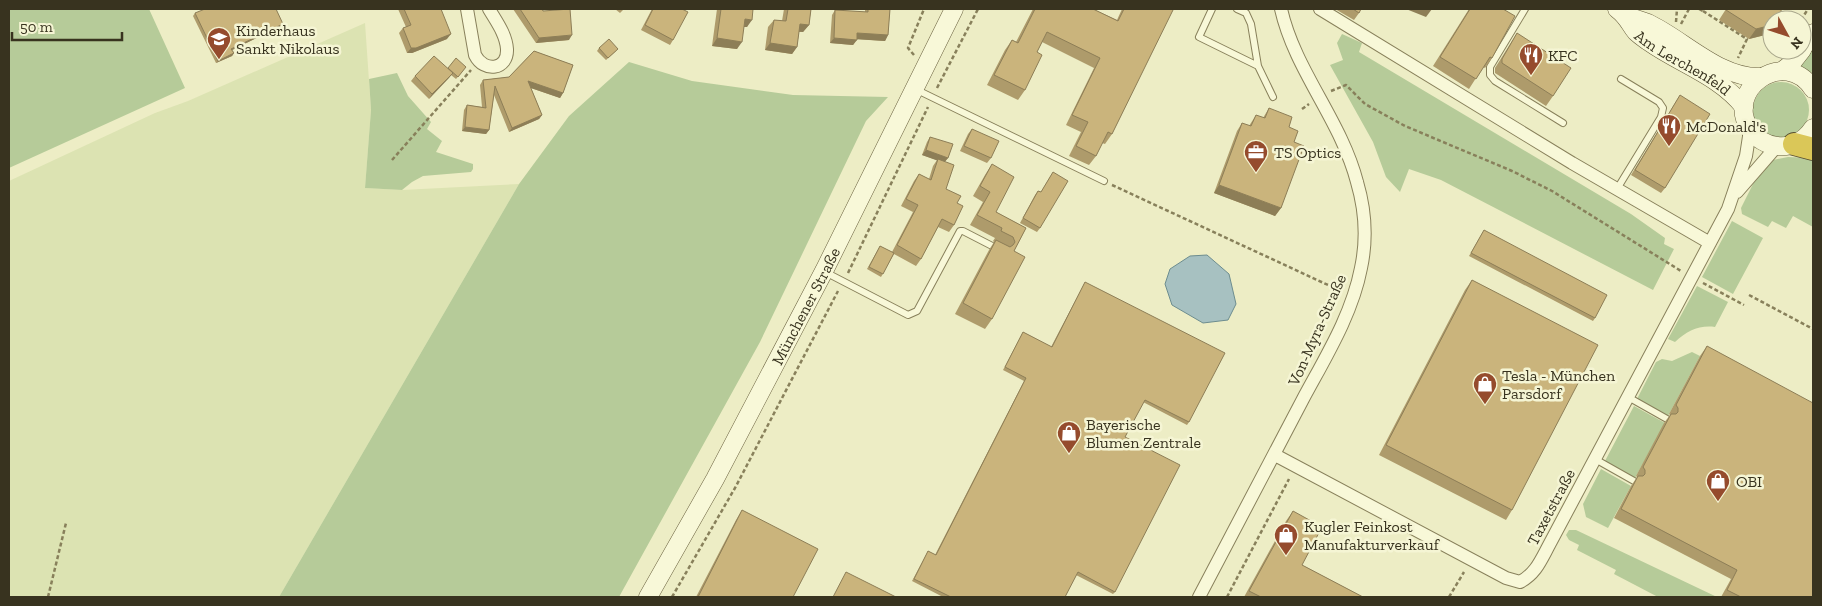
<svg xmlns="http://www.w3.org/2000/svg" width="1822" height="606" viewBox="0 0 1822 606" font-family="'Zilla Slab',serif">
	<rect width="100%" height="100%" fill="#ededc5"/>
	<path fill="#dce3b2" d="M365 23 371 110 365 188 402 190 519 184 279 597H9V181L155 113 188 101Z"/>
	<path fill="#b6cb99" d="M9 9H149L185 88 9 168Z
		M1342 34 1362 43 1359 52 1631 214 1665 238 1664 244 1674 249 1653 290 1441 180 1409 169 1400 192 1386 177 1373 142 1330 65 1343 60 1337 43Z
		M1813 41V64L1811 77 1795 68Z
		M629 62 692 81 793 95 888 97 866 121 760 342 619 597H279L519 184 569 116Z
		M397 73 408 96 431 122 427 129 442 141 436 152 473 164V169L471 172 423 176 412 182 402 190 365 188 371 110 369 79Z
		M1753 110a28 28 0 1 1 56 0a28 28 0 1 1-56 0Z
		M1788 157 1813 158V227L1793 216 1786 228 1772 221 1768 227 1742 214 1741 208 1754 182 1773 160Z
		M1732 221 1763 238 1733 294 1702 277Z
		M1697 286 1728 302 1715 327C1699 325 1687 331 1675 342L1668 339Z
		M1692 352 1700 356 1668 416 1637 399 1656 362 1662 359 1672 361Z
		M1634 406 1665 423 1635 478 1605 461Z
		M1601 469 1631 486 1608 528 1586 517 1583 504Z
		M1569 530H1576L1717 597H1658L1614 574 1616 570 1577 550 1579 545 1569 540 1566 535Z"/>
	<path fill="#a7c1c1" stroke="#6d8d8f" d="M1207 255 1229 274 1236 304 1228 320 1203 323 1172 305 1165 284 1170 269 1190 256Z"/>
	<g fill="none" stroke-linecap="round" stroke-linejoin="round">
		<g stroke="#88805b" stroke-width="8">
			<path id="lane" d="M1212 9 1199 37 1258 66
				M1237 9 1246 13 1251 24 1258 66 1273 97
				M1525 9 1490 67V75L1495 81 1563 123
				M915 89 1104 181
				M1617 189 1661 117 1663 108 1659 102 1621 79
				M825 272 908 315 917 311 960 231H963L998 249
				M1628 397 1667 419
				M1595 459 1634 481"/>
		</g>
		<g stroke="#88805b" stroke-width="14">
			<path id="street" d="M467 9 475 55C484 73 508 70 507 49 506 34 496 21 489 9
				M1320 9 1572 163 1710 243
				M1737 192 1777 146
				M1275 455 1506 578 1520 582C1535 574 1540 562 1548 547L1728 209 1746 156 1750 130
				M1199 597C1234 531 1269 465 1303 399 1325 358 1352 315 1361 268 1367 240 1365 209 1357 182 1341 120 1295 71 1281 9"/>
		</g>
		<g stroke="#6a613f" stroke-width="19">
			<g id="secondary">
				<path id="s1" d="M1617 9C1628 17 1629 24 1636 32 1640 36 1645 39 1649 42 1680 64 1720 76 1744 107"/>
				<path d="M1626 16C1633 18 1641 20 1648 23 1684 40 1720 79 1761 77"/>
				<path d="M1802 49 1813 33"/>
				<path d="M1782 71 1791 64 1802 50"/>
				<path d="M1813 89C1785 46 1722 90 1751 131 1757 139 1767 145 1777 146 1792 148 1805 140 1813 128"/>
				<path id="s2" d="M648 597 715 479 824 271 954 9"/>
			</g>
		</g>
		<g stroke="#564d2f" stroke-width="24">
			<path id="highway" d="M1794 144 1813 149"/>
		</g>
		<path stroke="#88805b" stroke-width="2.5" stroke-dasharray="4 2.5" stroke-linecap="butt" d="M1699 9 1703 11 1704 9
			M1703 11 1747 39 1738 58
			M1801 20 1808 9
			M1676 22 1677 9
			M1681 24 1689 9
			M914 55 908 48 924 9
			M937 88 978 9
			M1331 91 1346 85 1365 104 1405 126 1512 171 1552 191 1681 271
			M1302 109 1309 104
			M392 160 471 70
			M1112 185 1341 291
			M848 273 928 107
			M1703 283 1744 305
			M1749 295 1813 329
			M48 597 66 523
			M672 597 735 488 838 291
			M1227 597 1289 479
			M1449 597 1464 572"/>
		<use href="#lane" stroke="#f8f8d8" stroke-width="6"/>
		<use href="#street" stroke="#f8f8d8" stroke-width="12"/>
		<use href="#secondary" stroke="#f8f8d8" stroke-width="18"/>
		<use href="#highway" stroke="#dac758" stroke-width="22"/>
	</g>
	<path fill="#ae9b6b" d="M398 9H441L447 39 412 53H407L399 33 403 28 406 27Z
		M513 9H542L569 40 536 43Z
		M615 9H624L620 13Z
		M651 9H682L673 40 670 45 641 30 652 9Z
		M717 9H753L747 27H744L737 49 712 46Z
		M784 9H811L809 25 803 32H799L797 47 792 54 765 50 768 27 774 20 782 21Z
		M865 9H890L888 35 885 41 857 39 853 45 830 43 832 15 835 10 865 12Z
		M1033 9H1093L1117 20 1122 9H1172L1112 134 1105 144 1102 143 1096 156 1089 165 1069 156 1081 132 1066 125 1094 68 1042 42 1037 52 1025 90 1018 100 987 85 1005 50 1012 40 1016 42Z
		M1335 9H1361L1359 13 1354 20Z
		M1469 9H1503L1492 58 1485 68 1483 67 1469 89 1433 66Z
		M1726 9H1782L1765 35 1749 39 1719 20Z
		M195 13 283 24 281 26 232 50 234 53 232 56 216 63 193 16Z
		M1517 33 1553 96 1546 106 1495 73V68Z
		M599 48 616 51 606 60 597 51Z
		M534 51 573 65 563 93 560 98 531 88 542 115 539 119 509 132 494 95 489 130 486 134 462 131 464 110 467 105 482 107 480 85 483 80 509 77Z
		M466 67 456 79 451 75 429 99 411 81 415 76 448 68Z
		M1680 95 1665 188 1661 193 1631 175Z
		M1269 108 1289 127 1294 142 1281 208 1275 216 1214 193 1237 131 1242 123 1249 126 1256 115 1263 118Z
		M972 129 991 158 987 163 960 151 968 134Z
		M930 137 948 158 945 161 946 189 957 203 954 225 949 232 938 227 921 259 916 266 894 254 881 277 867 269 880 246 892 252 913 212 901 206 914 181 919 174 929 179 933 166 937 160 922 155 927 142Z
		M992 164 996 212 1026 228 1014 251 992 319 985 329 955 314 989 250 994 242 993 241 995 238 970 225 983 202 973 196 985 175Z
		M1053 172 1040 228 1037 232 1020 223 1035 195 1038 191 1041 192Z
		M1484 230 1595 318 1593 321 1469 256Z
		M1472 280 1512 510 1506 520 1379 455 1465 290Z
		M1085 282 1189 422 1187 425 1143 402 1125 437 1115 592 1113 594 1076 575 1065 597H943L912 581 928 551 935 555 1024 381 1003 370 1023 332 1051 347Z
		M1707 346 1813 597H1721L1731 579 1614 518 1631 486 1637 477 1636 476 1664 423 1670 415 1669 414 1700 356Z
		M742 510 793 597H696L736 520Z
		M1293 511 1302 565 1363 597H1244L1286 521Z"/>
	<path fill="#8d7e57" d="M1406 9H1432L1426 17Z
		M745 19 752 20 747 27H740Z
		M283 24 281 26 230 51 231 49Z
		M800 24 809 25 803 32 795 31Z
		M1772 25 1765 35 1749 39 1756 29Z
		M857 33 888 35 885 41 853 39Z
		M451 34 447 39 412 53H407L411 48Z
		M572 35 569 40 536 43 539 38Z
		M717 38 742 42 737 49 712 46Z
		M834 38 857 40 853 45 830 43Z
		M770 43 797 47 792 54 765 50Z
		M234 53 232 56 216 63 218 61Z
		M453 73 449 78 429 99 432 94Z
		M528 81 563 93 560 98 525 86Z
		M542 115 539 119 509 132 512 128Z
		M465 127 489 130 486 134 462 131Z
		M926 150 948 158 944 163 922 155Z
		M1219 185 1281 208 1275 216 1214 193Z"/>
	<path fill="#cab47c" stroke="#8d7e57" d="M205 9H276L283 24 231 49 234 53 218 61 195 13Z
		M404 9H441L451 34 416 48H411L403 28 411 25Z
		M520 9H542L543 11 570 9 572 35 539 38Z
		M653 9H682L688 12 673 40 645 25Z
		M721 9H753L752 20 745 19 742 42 717 38Z
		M788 9H811L809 25 800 24 797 47 770 43 774 20 786 21Z
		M868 9H890L888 35 857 33V40L834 38 835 10 868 12Z
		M1035 9H1093L1118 21 1124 9H1172L1173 10 1112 134 1108 132 1096 156 1076 146 1088 122 1072 115 1100 58 1047 32 1037 52 1042 55 1025 90 994 75 1012 40 1018 43Z
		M1353 9H1361L1359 13Z
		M1470 9H1503L1515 16 1492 58 1490 57 1476 79 1440 57Z
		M1727 9H1782L1775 20H1772V25L1756 29 1726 10Z
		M1517 33 1571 68 1553 96 1502 63V59Z
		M609 39 618 49 608 58 599 48Z
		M534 51 573 65 563 93 528 81 542 115 512 128 495 86 489 130 465 127 467 105 486 108 483 80 509 77Z
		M434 56 453 73 432 94 415 76Z
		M456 58 466 67 458 77 448 68Z
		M1680 95 1710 114 1665 188 1635 170Z
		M1269 108 1292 117 1289 127 1298 131 1294 142 1304 146 1281 208 1219 185 1242 123 1251 126 1256 115 1265 118Z
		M972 129 999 141 991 158 964 146Z
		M930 137 953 144 948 158 926 150Z
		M938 159 954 165 946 189 961 196 957 203 963 206 954 225 942 219 921 259 897 245 918 205 906 199 919 174 931 180Z
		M992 164 1014 177 996 212 1026 228 1014 251 1025 257 992 319 963 303 996 240 1010 247 1013 245 1015 242 1013 237 1001 231 1002 228 977 215 990 192 980 186Z
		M1053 172 1068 181 1040 228 1023 218 1038 191 1041 192Z
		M1484 230 1607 295 1595 318 1471 253Z
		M880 246 894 253 883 274 869 267Z
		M1472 280 1598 345 1512 510 1386 445Z
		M1085 282 1225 353 1189 422 1145 400 1125 437 1180 465 1115 592 1078 572 1065 597H951L914 579 928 551 936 555 1026 378 1005 367 1023 332 1052 347Z
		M1707 346 1813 403V597H1741L1727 590 1737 570 1621 509 1638 476H1643L1645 474V470L1643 467 1671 414H1676L1678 412V408L1676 405Z
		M742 510 818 549 793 597H698Z
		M1293 511 1322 527 1302 565 1363 597H1261L1249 591Z
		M846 572 896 597H833Z"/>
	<defs>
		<g id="school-pin" transform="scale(1.25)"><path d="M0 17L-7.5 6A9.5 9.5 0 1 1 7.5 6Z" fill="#954b2d" stroke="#f5f5d4"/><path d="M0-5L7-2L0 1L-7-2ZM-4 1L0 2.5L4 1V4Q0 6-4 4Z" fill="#fff"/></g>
		<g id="restaurant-pin" transform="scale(1.25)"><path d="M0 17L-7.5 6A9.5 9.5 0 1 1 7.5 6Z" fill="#954b2d" stroke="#f5f5d4"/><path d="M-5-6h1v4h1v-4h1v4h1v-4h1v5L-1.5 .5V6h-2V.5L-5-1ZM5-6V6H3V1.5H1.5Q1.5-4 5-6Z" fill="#fff"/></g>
		<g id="office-pin" transform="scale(1.25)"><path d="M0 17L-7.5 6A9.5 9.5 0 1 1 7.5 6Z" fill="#954b2d" stroke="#f5f5d4"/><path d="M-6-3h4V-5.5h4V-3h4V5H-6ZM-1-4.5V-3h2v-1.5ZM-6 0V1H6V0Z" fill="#fff"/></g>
		<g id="shop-pin" transform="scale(1.25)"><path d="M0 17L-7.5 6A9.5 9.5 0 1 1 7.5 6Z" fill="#954b2d" stroke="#f5f5d4"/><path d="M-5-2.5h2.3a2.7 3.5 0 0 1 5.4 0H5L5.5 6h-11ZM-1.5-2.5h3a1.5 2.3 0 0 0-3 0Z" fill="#fff"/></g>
	</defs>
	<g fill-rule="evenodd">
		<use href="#school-pin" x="219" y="39"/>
		<use href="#restaurant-pin" x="1531" y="55"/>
		<use href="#restaurant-pin" x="1669" y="126"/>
		<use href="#office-pin" x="1256" y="152"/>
		<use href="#shop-pin" x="1485" y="384"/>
		<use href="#shop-pin" x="1069" y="433"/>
		<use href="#shop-pin" x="1718" y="481"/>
		<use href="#shop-pin" x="1286" y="535"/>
	</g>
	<g text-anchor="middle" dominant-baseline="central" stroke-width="5" stroke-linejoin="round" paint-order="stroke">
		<g font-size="16" fill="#38331f" stroke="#f5f5d4" text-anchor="start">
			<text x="236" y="30">Kinderhaus<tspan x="236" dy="18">Sankt Nikolaus</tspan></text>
			<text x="1548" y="55">KFC</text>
			<text x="1686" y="126">McDonald's</text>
			<text x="1274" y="152">TS Optics</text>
			<text x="1502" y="375">Tesla - München<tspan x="1502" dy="18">Parsdorf</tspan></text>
			<text x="1086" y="424">Bayerische<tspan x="1086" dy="18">Blumen Zentrale</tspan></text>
			<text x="1736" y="481">OBI</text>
			<text x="1304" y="526">Kugler Feinkost<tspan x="1304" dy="18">Manufakturverkauf</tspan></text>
		</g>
		<g font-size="16" fill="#38331f" stroke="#f5f5d4">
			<text stroke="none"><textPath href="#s1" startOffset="86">Am Lerchenfeld</textPath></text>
			<text stroke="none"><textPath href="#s2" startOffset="331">Münchener Straße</textPath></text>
			<text transform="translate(1317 330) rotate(-66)">Von-Myra-Straße</text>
			<text transform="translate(1551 507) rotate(-62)">Taxetstraße</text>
		</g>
	</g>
	<rect width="1822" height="606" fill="none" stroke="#38331f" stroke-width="20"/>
	<g transform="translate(1787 35) rotate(130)"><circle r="24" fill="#f5f5d4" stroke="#a9a78c"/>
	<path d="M0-4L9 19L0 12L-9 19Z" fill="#954b2d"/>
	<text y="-8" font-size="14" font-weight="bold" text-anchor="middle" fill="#38331f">N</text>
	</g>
	<path d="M12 32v8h110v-8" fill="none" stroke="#38331f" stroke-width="2.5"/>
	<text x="20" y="32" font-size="15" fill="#38331f" stroke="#f5f5d4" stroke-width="4" paint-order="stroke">50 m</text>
</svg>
